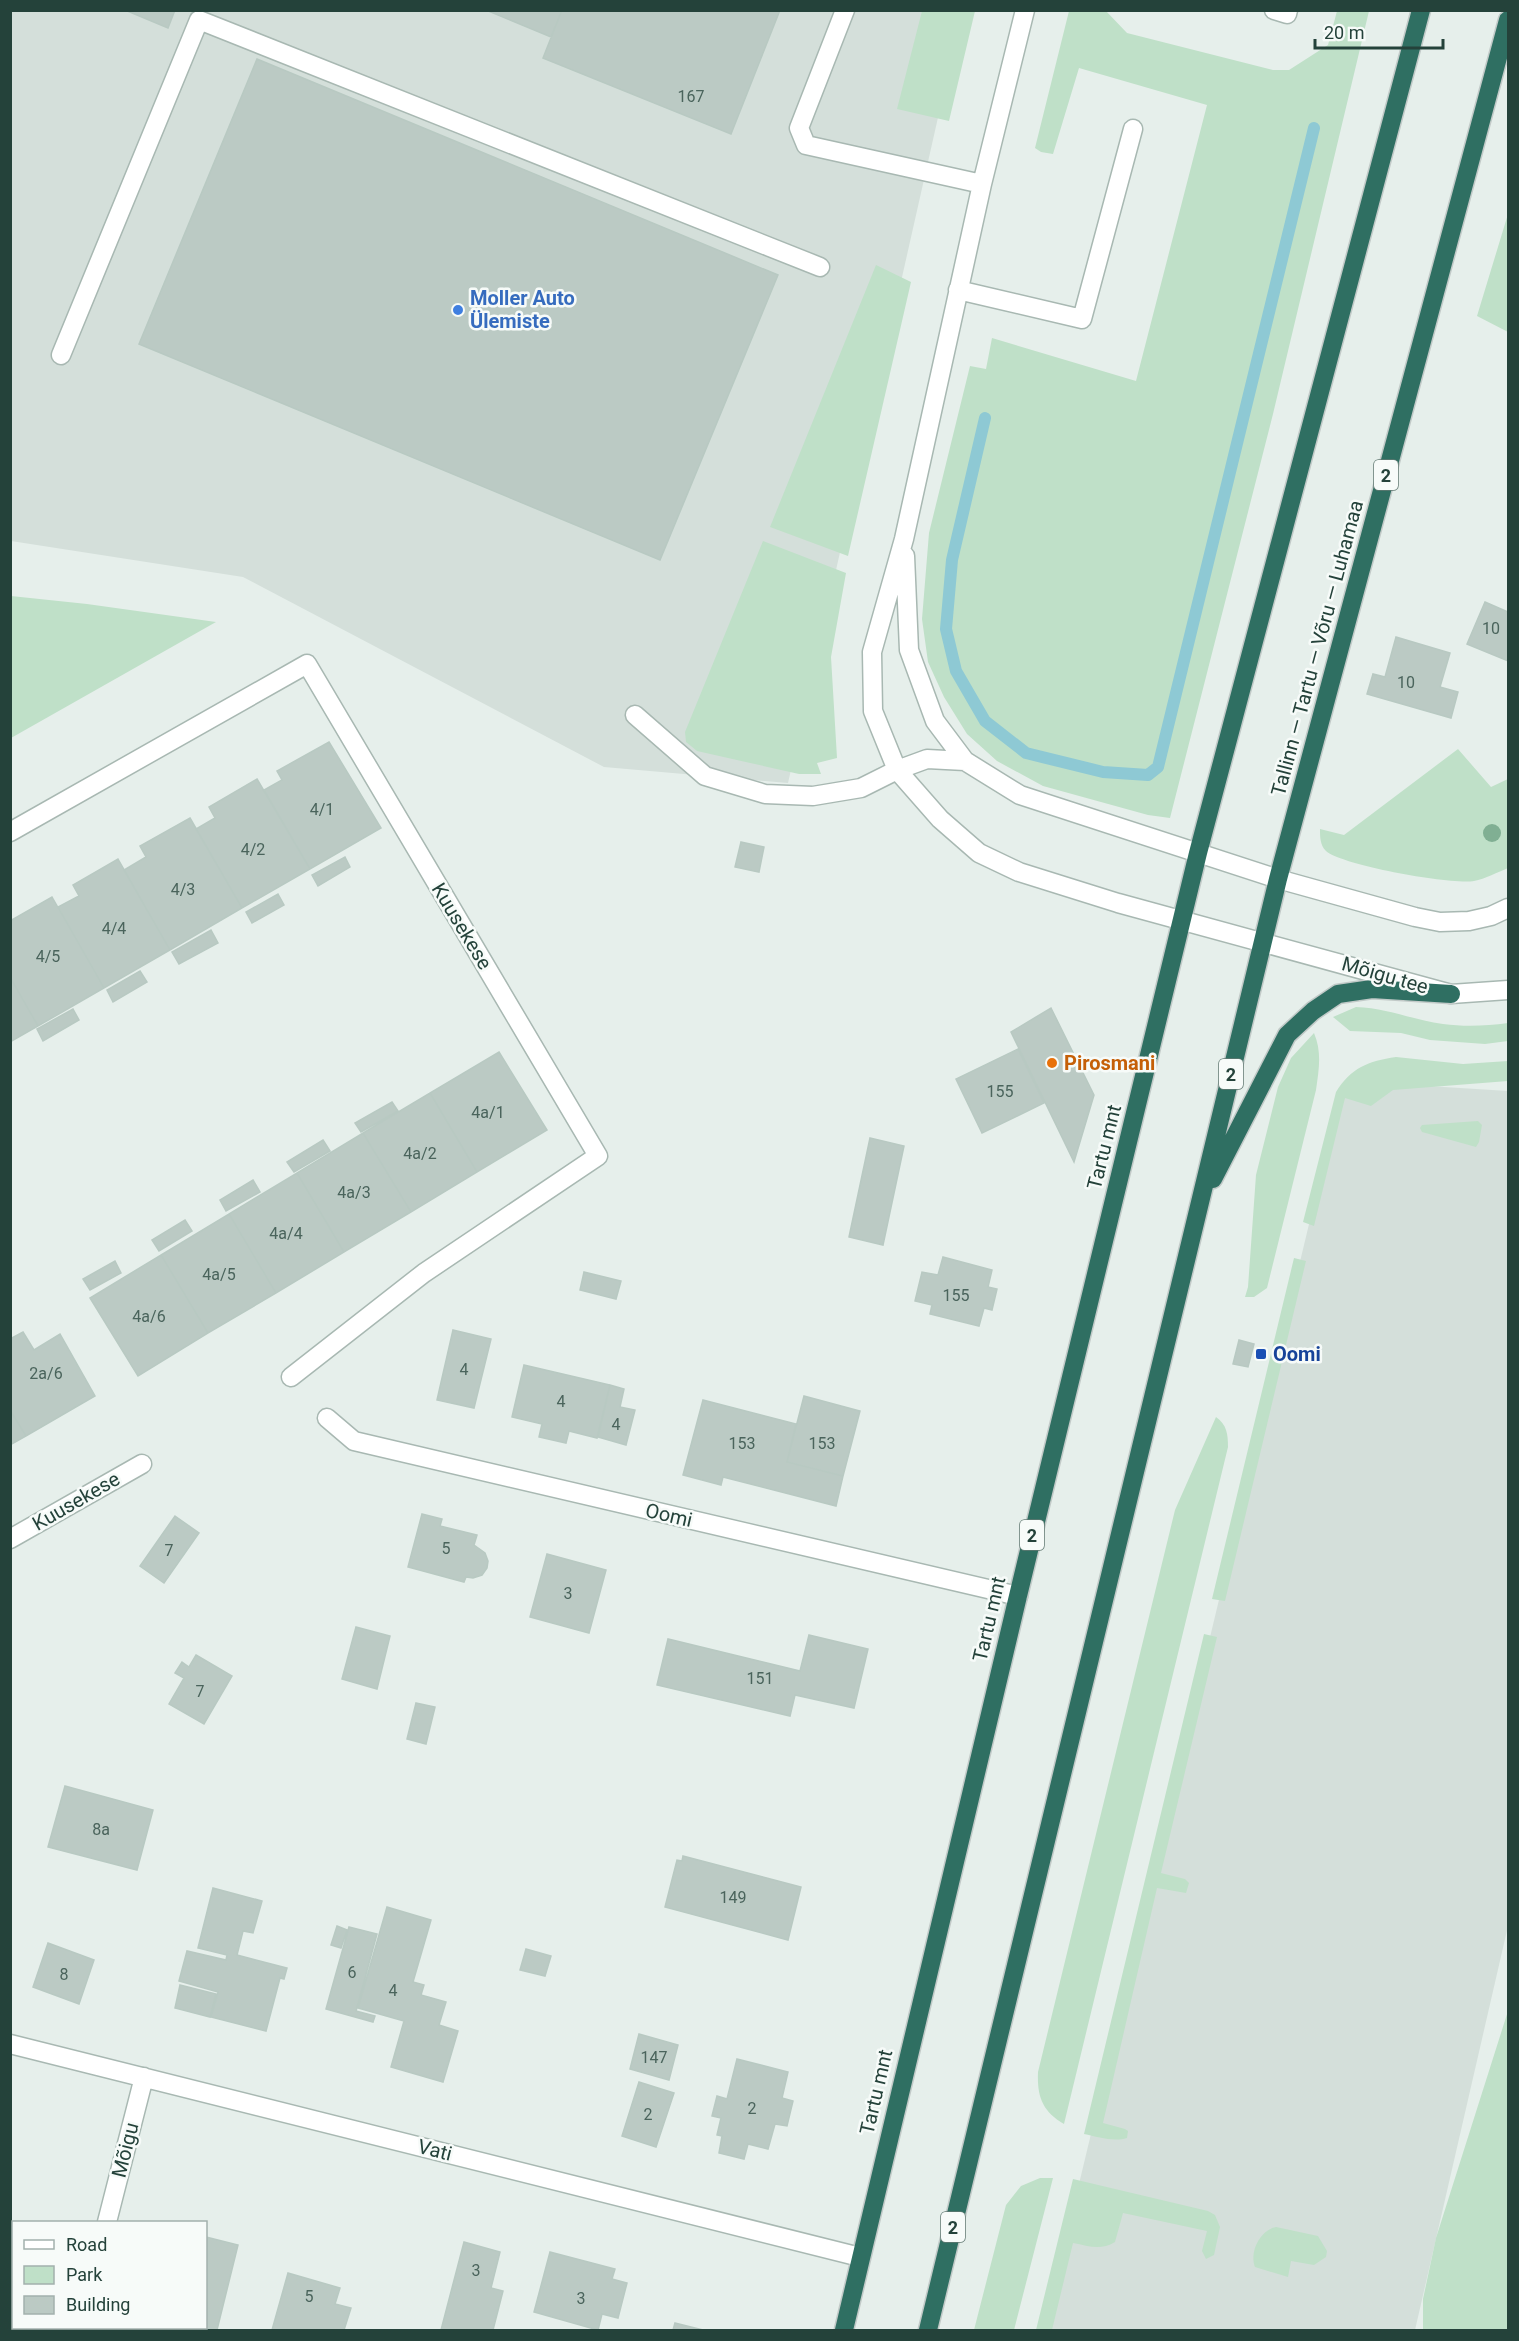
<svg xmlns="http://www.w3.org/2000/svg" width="1519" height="2341" viewBox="0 0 1519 2341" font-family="Roboto,sans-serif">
	<rect width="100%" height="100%" fill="#e6efeb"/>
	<path fill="#d4dfda" d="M10 11H962L788 783 604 767 243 577 11 541Z
		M1348 1081 1508 1091V1926L1415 2330H1044L1310 1220Z"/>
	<path fill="#bfe0c8" d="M922 11H975L949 121 897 109Z
		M1069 11H1106L1127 33 1273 70H1289L1328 45 1337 11H1369L1273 414 1170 818 1148 815 1043 786 997 761 967 734 944 697 928 662 922 619 929 533 970 366 986 369 992 338 1136 381 1207 105 1079 68 1053 154 1041 152 1035 148Z
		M1508 214V332L1477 316Z
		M876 265 911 282 848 556 770 527Z
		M763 541 846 573 831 657 837 758 817 763 821 774H799L697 751 686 742 685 732Z
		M11 596 87 604 216 622 11 738Z
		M1458 749 1491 787 1508 779V868C1498 872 1485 879 1474 881 1451 885 1341 865 1326 851 1320 845 1320 837 1320 829L1344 835Z
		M1356 1007C1387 1008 1413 1020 1443 1024 1465 1027 1486 1026 1508 1023V1041L1485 1044 1430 1040 1401 1033 1350 1031 1333 1017Z
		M1314 1033C1322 1052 1319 1069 1316 1090L1267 1288 1254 1297H1245L1248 1287 1256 1175 1278 1087 1291 1058Z
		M1396 1057 1463 1064 1508 1061V1081L1393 1090 1371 1106 1345 1098 1314 1226 1303 1222 1336 1092C1351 1068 1368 1061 1396 1057Z
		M1478 1121 1482 1125 1479 1142 1476 1147 1422 1132 1420 1128 1422 1125Z
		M1294 1258 1306 1261 1225 1601 1212 1599Z
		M1216 1417C1227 1425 1228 1434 1228 1447L1064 2124C1042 2111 1037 2096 1038 2072L1175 1510Z
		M1204 1634 1217 1637 1161 1873 1185 1879 1189 1883 1186 1893 1157 1888 1103 2123 1125 2129 1128 2131 1127 2138C1113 2142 1098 2137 1084 2134Z
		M1508 2011V2330H1423V2299L1436 2238Z
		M1040 2178H1053L1014 2330H974L1006 2205 1021 2186Z
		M1073 2179 1208 2211 1215 2215 1220 2227 1214 2255 1206 2259 1202 2251 1207 2231 1123 2213 1115 2242C1100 2251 1089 2246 1073 2243L1052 2330H1036Z
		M1276 2227 1318 2236 1327 2251 1326 2257 1314 2265 1291 2261 1288 2277 1255 2267C1249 2252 1260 2230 1276 2227Z"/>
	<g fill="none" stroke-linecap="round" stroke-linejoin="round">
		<path stroke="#8ec9d4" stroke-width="12" d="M985 418 952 560 946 629 956 671 985 721 1026 753 1103 772 1148 775 1158 767 1314 128"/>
	</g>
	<path fill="#bbcac4" stroke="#b8c9c2" stroke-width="1.5" d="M125 10H175L168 28Z
		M486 10H562L551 37Z
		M562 10H780L731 134 543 58Z
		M257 59 778 275 660 560 139 344Z
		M1485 602 1508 612V661L1467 644Z
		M1396 637 1450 653 1440 687 1458 692 1451 718 1367 694 1373 674 1385 677Z
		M329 742 381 828 310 869 264 790 282 780 277 771Z
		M257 779 310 869 242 908 196 829 215 818 209 807Z
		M190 818 242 908 170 950 124 870 146 857 140 846Z
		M741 842 764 847 759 872 735 867Z
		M345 857 350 867 318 886 312 875Z
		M118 859 170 950 104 988 58 907 79 896 73 885Z
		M278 894 284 905 252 923 246 912Z
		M52 897 104 988 38 1026 10 977V921Z
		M211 930 218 943 179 964 172 952Z
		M140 971 147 982 113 1002 107 990Z
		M10 977 38 1026 10 1042Z
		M1051 1008 1094 1095 1074 1162 1011 1032Z
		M73 1009 79 1020 43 1041 37 1029Z
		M1018 1049 1044 1103 982 1133 956 1079Z
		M499 1052 547 1130 477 1172 430 1093Z
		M430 1093 477 1172 411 1212 363 1133Z
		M392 1102 398 1111 361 1132 355 1123Z
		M363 1133 411 1212 344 1252 297 1173Z
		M870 1138 904 1146 883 1245 849 1237Z
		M323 1140 330 1151 294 1172 287 1162Z
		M297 1173 344 1252 276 1293 229 1214Z
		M253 1180 260 1192 226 1211 220 1200Z
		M229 1214 276 1293 208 1333 161 1255Z
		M185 1220 192 1231 159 1251 152 1240Z
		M161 1255 208 1333 138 1376 90 1298Z
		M943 1257 992 1270 988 1287 997 1289 992 1310 984 1308 979 1326 930 1314 932 1305 915 1301 922 1272 938 1275Z
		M115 1261 121 1273 90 1290 83 1279Z
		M584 1272 621 1281 616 1299 580 1290Z
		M453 1330 491 1339 474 1408 437 1400Z
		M23 1332 34 1350 60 1334 95 1396 26 1436 10 1410V1339Z
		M1239 1340 1254 1344 1248 1367 1233 1364Z
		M524 1365 610 1385 597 1438 569 1431 566 1443 539 1437 542 1424 512 1417Z
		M610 1385 624 1389 620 1407 635 1410 626 1445 598 1437Z
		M804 1396 860 1411 843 1476 787 1462Z
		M703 1400 796 1424 787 1462 843 1476 836 1506 723 1477 721 1485 683 1475Z
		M10 1410 26 1436 10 1445Z
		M422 1514 442 1519 440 1526 477 1535 474 1545 485 1553 488 1561 487 1568 482 1575 473 1578 466 1577 464 1582 408 1567Z
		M175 1516 199 1533 164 1583 140 1566Z
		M547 1554 606 1570 589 1633 530 1617Z
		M356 1627 390 1636 377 1689 342 1679Z
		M809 1635 868 1649 854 1708 795 1695 790 1716 657 1685 668 1639 800 1671Z
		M196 1655 232 1676 204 1724 169 1704 184 1678 175 1673 182 1662 189 1667Z
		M416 1703 435 1707 426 1744 407 1739Z
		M65 1786 153 1810 137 1870 48 1847Z
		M683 1856 801 1887 788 1940 665 1907 677 1860 682 1861Z
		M213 1888 262 1901 253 1933 243 1931 237 1955 287 1968 284 1979 280 1978 266 2031 211 2017 218 1992 179 1981 187 1951 226 1960 227 1955 198 1948Z
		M387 1907 431 1920 413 1982 424 1985 421 1995 446 2002 439 2025 458 2031 443 2082 391 2067 404 2021 358 2008Z
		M337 1926 347 1930 341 1948 331 1945Z
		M349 1927 377 1934 356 2011 375 2016 373 2022 326 2009Z
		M48 1943 94 1960 79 2004 33 1987Z
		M526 1949 551 1956 545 1976 520 1970Z
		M180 1985 216 1994 210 2017 175 2008Z
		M639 2034 678 2045 669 2080 630 2069Z
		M737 2059 788 2072 782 2098 793 2101 787 2126 775 2124 768 2149 748 2144 744 2159 719 2153 722 2136 717 2135 721 2118 712 2116 717 2096 727 2099Z
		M639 2082 674 2093 656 2147 622 2136Z
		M206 2237 238 2245 217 2330 194 2328H206Z
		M464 2242 500 2252 491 2288 503 2291 493 2330H441Z
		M10 2251H14V2314H10Z
		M550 2252 615 2269 612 2279 627 2283 618 2318 602 2314 598 2330 534 2312Z
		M288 2273 340 2288 335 2304 351 2308 344 2330H272Z
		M675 2323 703 2330H673Z"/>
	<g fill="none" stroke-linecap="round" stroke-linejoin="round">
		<g stroke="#a8b8b2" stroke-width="21">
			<path id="minor" d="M845 10 799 128 806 145 982 184
				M1025 10 982 184 904 539 872 652 873 711 897 770 940 819 979 853 1019 872 1118 903 1451 994 1508 990
				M1274 10 1287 14 1288 10
				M958 290 1082 319 1133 129
				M61 355 199 20 820 267
				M905 556 909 650 935 721 965 761 1020 795 1278 879 1415 917 1440 922 1469 921 1491 916 1508 908
				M635 715 705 776 765 794 813 796 861 788 897 770 927 759 965 761
				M10 832 307 664 598 1156 424 1273 291 1377
				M327 1418 354 1441 1018 1596
				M10 1539 142 1464
				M10 2044 860 2257
				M107 2222 144 2077
				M80 2330V2328"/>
		</g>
		<g stroke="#c2cac8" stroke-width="21">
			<path id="highway" d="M1213 1179 1287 1035 1313 1011 1338 994 1372 989 1451 994
				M844 2330 1018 1596 1198 853 1421 10
				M928 2330 1278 879 1508 20"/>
		</g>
		<use href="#minor" stroke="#fff" stroke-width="18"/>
		<use href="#highway" stroke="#2f6f62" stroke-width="18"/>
	</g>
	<circle fill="#80af93" cx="1492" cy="833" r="9"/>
	<circle fill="#3f7fe0" stroke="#f7fbf9" stroke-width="2" cx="458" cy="310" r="6"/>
	<circle fill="#e8710a" stroke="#f7fbf9" stroke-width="2" cx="1052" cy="1063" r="6"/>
	<rect fill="#1a4fb4" stroke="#f7fbf9" stroke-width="2" x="1255" y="1348" width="12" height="12" rx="3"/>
	<g text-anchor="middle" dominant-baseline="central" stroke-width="5" stroke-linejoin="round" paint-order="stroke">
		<g font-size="16" fill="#4a645c">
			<text x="691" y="96">167</text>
			<text x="1491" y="628">10</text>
			<text x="1406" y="682">10</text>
			<text x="322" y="809">4/1</text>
			<text x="253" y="849">4/2</text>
			<text x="183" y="889">4/3</text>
			<text x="114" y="928">4/4</text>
			<text x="48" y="956">4/5</text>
			<text x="1000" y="1091">155</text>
			<text x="488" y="1112">4a/1</text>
			<text x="420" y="1153">4a/2</text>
			<text x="354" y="1192">4a/3</text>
			<text x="286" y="1233">4a/4</text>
			<text x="219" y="1274">4a/5</text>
			<text x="956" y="1295">155</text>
			<text x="149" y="1316">4a/6</text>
			<text x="464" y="1369">4</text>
			<text x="46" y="1373">2a/6</text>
			<text x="561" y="1401">4</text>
			<text x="616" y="1424">4</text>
			<text x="742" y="1443">153</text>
			<text x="822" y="1443">153</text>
			<text x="446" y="1548">5</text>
			<text x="169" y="1550">7</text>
			<text x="568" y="1593">3</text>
			<text x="760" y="1678">151</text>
			<text x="200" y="1691">7</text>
			<text x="101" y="1829">8a</text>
			<text x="733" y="1897">149</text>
			<text x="352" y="1972">6</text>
			<text x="64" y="1974">8</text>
			<text x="393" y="1990">4</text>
			<text x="654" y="2057">147</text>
			<text x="752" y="2108">2</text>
			<text x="648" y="2114">2</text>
			<text x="476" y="2270">3</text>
			<text x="309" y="2296">5</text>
			<text x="581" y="2298">3</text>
		</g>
		<g fill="#f7fbf9" stroke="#637a73" stroke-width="1.5">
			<rect x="1374" y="460" width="24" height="30" rx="4.5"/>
			<rect x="1219" y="1059" width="24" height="30" rx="4.5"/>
			<rect x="1020" y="1520" width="24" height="30" rx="4.5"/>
			<rect x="941" y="2212" width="24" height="30" rx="4.5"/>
		</g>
		<g font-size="18" font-weight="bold" fill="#24423a">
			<text x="1386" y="475">2</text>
			<text x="1231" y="1074">2</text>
			<text x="1032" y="1535">2</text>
			<text x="953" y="2227">2</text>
		</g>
		<g font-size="20" font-weight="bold" fill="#366cbe" stroke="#f7fbf9" text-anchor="start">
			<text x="470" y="298">Moller Auto<tspan x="470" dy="23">Ülemiste</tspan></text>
		</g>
		<g font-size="20" fill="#24423a" stroke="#f7fbf9">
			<text transform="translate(1317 648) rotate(-75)">Tallinn — Tartu — Võru — Luhamaa</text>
			<text transform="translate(462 926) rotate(59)">Kuusekese</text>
			<text transform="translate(1385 975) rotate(16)">Mõigu tee</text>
			<text transform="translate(1104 1147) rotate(-76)">Tartu mnt</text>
			<text transform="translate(76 1501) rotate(-30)">Kuusekese</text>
			<text transform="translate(669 1515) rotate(13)">Oomi</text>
			<text transform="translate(989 1619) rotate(-77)">Tartu mnt</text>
			<text transform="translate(876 2092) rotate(-77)">Tartu mnt</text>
			<text transform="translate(125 2150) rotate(-76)">Mõigu</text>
			<text transform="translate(435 2150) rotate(14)">Vati</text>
		</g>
		<g font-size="20" font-weight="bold" fill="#c56008" stroke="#f7fbf9" text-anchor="start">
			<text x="1064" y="1063">Pirosmani</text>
		</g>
		<g font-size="20" font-weight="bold" fill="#164399" stroke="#f7fbf9" text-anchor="start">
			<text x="1273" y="1354">Oomi</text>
		</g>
	</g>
	<rect width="1519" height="2341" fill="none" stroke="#24423a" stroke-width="24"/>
	<rect x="12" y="2221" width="195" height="108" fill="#f7fbf9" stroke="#a3b1ad" stroke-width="1.5"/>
	<rect x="24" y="2240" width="30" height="9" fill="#ffffff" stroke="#a3b1ad" stroke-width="1.5"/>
	<text x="66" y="2251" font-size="18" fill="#24423a">Road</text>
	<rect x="24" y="2266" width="30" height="18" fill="#bfe0c8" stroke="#a3b1ad" stroke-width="1.5"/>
	<text x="66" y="2281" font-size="18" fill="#24423a">Park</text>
	<rect x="24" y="2296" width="30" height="18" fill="#bbcac4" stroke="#a3b1ad" stroke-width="1.5"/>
	<text x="66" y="2311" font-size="18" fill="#24423a">Building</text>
	<path d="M1315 39v9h128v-9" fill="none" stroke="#24423a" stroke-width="3"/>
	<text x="1324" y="39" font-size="18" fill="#24423a" stroke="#f7fbf9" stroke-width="4.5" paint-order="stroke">20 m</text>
</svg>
